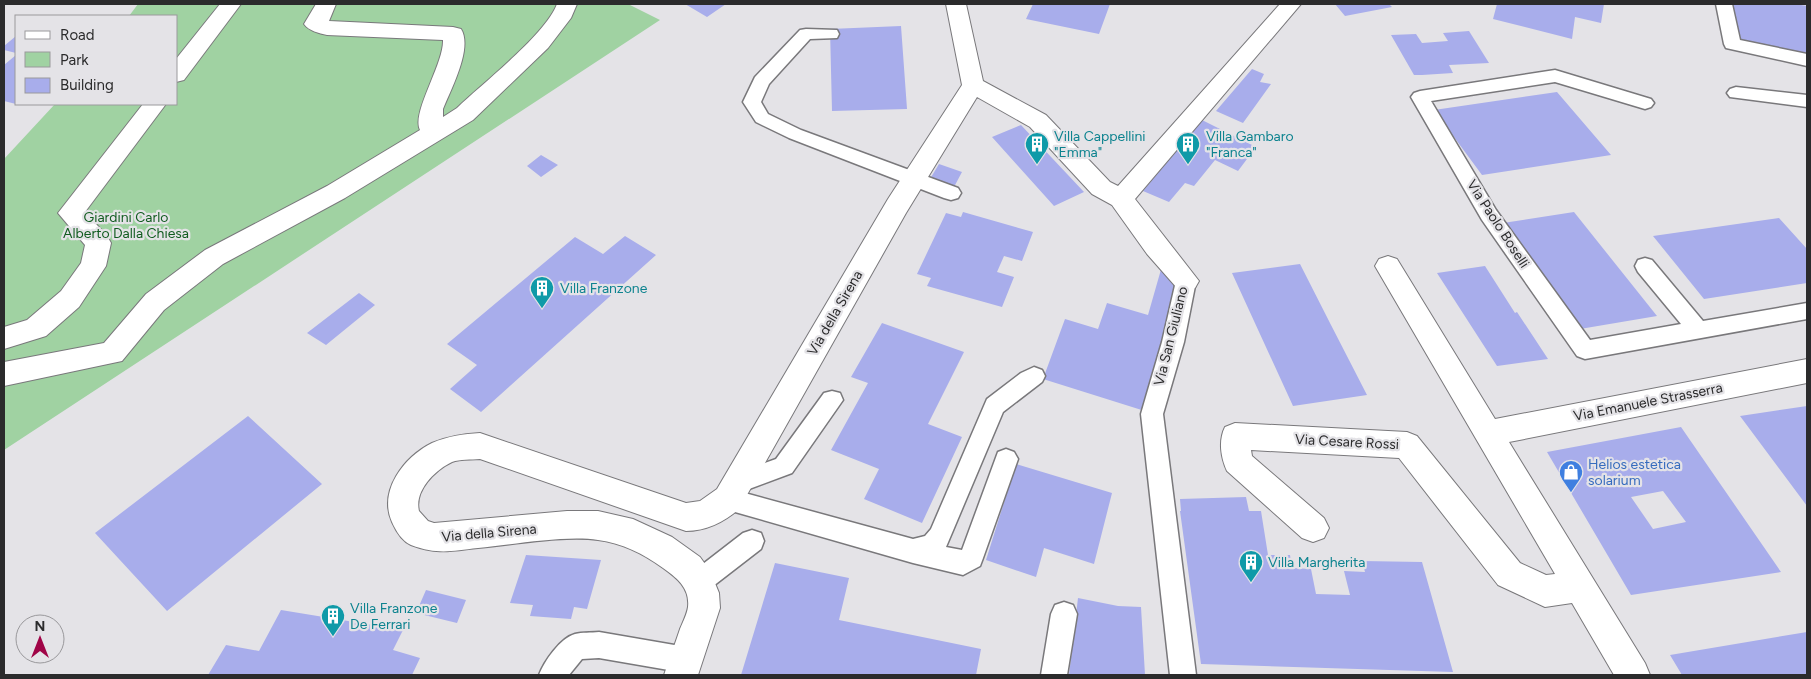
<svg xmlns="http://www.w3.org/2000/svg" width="1811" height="679" viewBox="0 0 1811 679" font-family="Figtree,sans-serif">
	<rect width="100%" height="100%" fill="#e4e3e7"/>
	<path fill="#a0d2a2" d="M138 4H628L660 20 4 450V159L55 104H176V16H129Z"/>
	<path fill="#a8adeb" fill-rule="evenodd" d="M685 4H726L707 17Z
		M1033 4H1110L1099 34 1026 19Z
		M1335 4H1389L1392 7 1345 16Z
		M1497 4H1604L1601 23 1575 17 1572 39 1493 19Z
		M1732 4H1795L1807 6V55L1738 41Z
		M901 26 907 109 832 111 830 29Z
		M1469 31 1489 63 1449 65 1453 73 1422 75H1414L1391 35 1416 34 1422 43 1448 41 1443 33Z
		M16 36V53L4 50V46Z
		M16 55V104L4 101V65Z
		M1252 69 1264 74 1260 82 1271 84 1243 123 1216 111Z
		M1557 92 1611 155 1482 175 1434 110Z
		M1202 120 1256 147 1238 171 1215 160 1194 186 1185 183 1169 202 1143 191Z
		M1021 125 1084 192 1054 206 992 137Z
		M541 155 558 165 541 177 527 166Z
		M939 164 962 172 954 187 930 179Z
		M963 212 1033 232 1022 261 1004 256 997 272 1014 277 1002 307 927 286 931 278 917 274 946 213 961 217Z
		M1574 212 1657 316 1580 329 1503 223Z
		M1779 218 1807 249V283L1704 299 1653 236Z
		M625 236 656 255 481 412 450 389 477 365 447 344 575 237 603 254Z
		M1164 259 1182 286 1148 412 1043 379 1065 319 1098 329 1107 303 1148 315Z
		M1300 264 1331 325 1367 395 1293 406 1232 273Z
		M1485 266 1515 313 1517 312 1548 359 1497 366 1437 273Z
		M359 293 375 305 326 345 307 333Z
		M882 323 964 352 928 424 962 437 922 523 864 499 879 469 831 450 868 383 851 377Z
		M1807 406V506L1740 416Z
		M248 416 322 484 167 611 95 533Z
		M1681 427 1781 572 1631 595 1547 452ZM1663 491 1686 522 1653 529 1631 497Z
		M1016 464 1112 493 1094 564 1044 548 1036 577 986 560Z
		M1246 497 1249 511H1261L1268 555H1290L1292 568 1311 569 1316 594 1350 595 1344 571 1365 572 1362 561 1422 562 1453 672 1201 664 1180 511H1181L1180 499Z
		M526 555 601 560 587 609 574 607 571 619 530 616 533 605 510 603Z
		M775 563 849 578 839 620 981 649 976 675H741Z
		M426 590 466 600 457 623 416 613Z
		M1078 598 1118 606 1141 607 1145 675H1069Z
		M281 610 403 630 393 650 420 658 412 675H208L226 645 259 651Z
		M1807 632V675H1682L1670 655Z"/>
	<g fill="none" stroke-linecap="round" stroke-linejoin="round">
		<g stroke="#79787b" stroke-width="3">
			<path id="service" d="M1716 4H1732L1740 40 1807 54V66L1726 48 1724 44Z
				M806 29 837 30 839 34 837 38 810 39 769 84 761 102 768 114 801 130 958 188 961 193 958 198 951 200 944 198 789 138 756 122 743 102 755 77 800 30Z
				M1555 70 1651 99 1654 103 1651 107 1645 109 1555 82 1431 101 1496 210 1590 340 1681 324 1638 272 1635 266 1638 260 1645 258 1652 260 1703 321 1807 303V319L1585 359 1577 356 1482 220 1411 97 1414 93 1420 91Z
				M1736 87 1807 95V107L1730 97 1727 93 1730 89Z
				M1186 273 1193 275 1196 281 1184 342 1163 414 1196 675H1170L1141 414 1162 342 1176 281 1179 275Z
				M1034 367 1042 370 1045 376 1042 382 1003 412 946 547 962 550 998 452 1006 449 1014 452 1018 459 983 558 980 566 963 575 913 563 728 510 720 507 716 499 720 491 728 488 725 483 729 476 776 459 824 393 832 391 840 393 843 400 792 473 741 492 913 539 925 536 931 529 987 399 1021 373Z
				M752 530 761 533 764 541 761 549 708 590 699 594 690 590 687 582 690 574 743 533Z
				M1064 602 1073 605 1077 614 1067 675H1041L1051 614 1055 605Z
				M599 632 686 647 695 651 699 660 695 669 686 673 599 658 582 659 569 675H539C544 662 560 638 575 634 582 632 591 633 599 632Z"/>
		</g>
		<g stroke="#79787b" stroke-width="2">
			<path id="pedestrian" d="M220 4H241L184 80 176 82V59Z
				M316 4H336L329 21 453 27 461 29C473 48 451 89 443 109V117L457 108C482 84 546 34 557 4H577L571 18 548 48 473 120 345 198 223 264 164 310 122 361 4 386V362L104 343 146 294 205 250 327 186 420 130C411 113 444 64 443 40L327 35C319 33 309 31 304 24Z
				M143 104H166L85 212 107 236 111 243 106 266 79 307 46 336 4 349V327L27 320 61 291 81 263 85 245 58 213Z"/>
		</g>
		<g stroke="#79787b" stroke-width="2">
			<path id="minor" d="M946 4H966L983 81 1046 115 1110 182 1118 186 1280 4H1301L1135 199 1199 281 1195 288 1186 291 1177 288 1147 254 1112 205 1092 194 1030 127 977 97 906 213 739 509C724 522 706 531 686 531L480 459C471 460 460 459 452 462 435 470 414 491 419 511L428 521 434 523 567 511H598L633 519 672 537 700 557 710 571 719 593 720 608 698 675H664C669 660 675 644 680 629 683 622 687 614 688 607 690 588 677 578 663 568 644 554 622 543 598 540 565 535 512 545 478 548 451 551 438 555 411 545 402 541 396 531 392 522 378 491 404 457 432 443 448 436 463 434 480 433L686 503 700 501 717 489 888 199 962 85Z
				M1388 256 1397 259 1495 419 1807 359V383L1509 442 1645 663 1650 675H1614L1572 603 1545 607 1498 585 1399 458 1251 450 1252 456 1324 518 1329 528 1324 538 1313 542 1302 538 1227 471C1221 458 1218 441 1225 427L1235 423 1407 432 1417 436 1520 563 1546 575 1555 574 1375 266 1379 259Z"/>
		</g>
		<use href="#service" fill="#fff" fill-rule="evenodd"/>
		<use href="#pedestrian" fill="#fff" fill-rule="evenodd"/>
		<use href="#minor" fill="#fff" fill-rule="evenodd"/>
	</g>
	<defs>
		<g id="building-pin" transform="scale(1.25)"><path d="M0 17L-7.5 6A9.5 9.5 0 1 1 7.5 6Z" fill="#0f9aa8" stroke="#e4e3e7"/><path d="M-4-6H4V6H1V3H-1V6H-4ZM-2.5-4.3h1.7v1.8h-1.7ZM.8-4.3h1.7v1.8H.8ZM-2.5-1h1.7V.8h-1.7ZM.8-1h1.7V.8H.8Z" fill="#fff"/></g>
		<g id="shop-pin" transform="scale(1.25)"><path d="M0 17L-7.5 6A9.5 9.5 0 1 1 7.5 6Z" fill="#3f7fe0" stroke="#e4e3e7"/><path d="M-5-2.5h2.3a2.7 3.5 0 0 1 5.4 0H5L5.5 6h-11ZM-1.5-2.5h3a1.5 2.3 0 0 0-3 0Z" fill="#fff"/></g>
	</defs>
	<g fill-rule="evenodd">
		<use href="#building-pin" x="1037" y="144"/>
		<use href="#building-pin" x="1188" y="144"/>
		<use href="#building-pin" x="542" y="288"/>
		<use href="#shop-pin" x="1571" y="472"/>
		<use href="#building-pin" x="1251" y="562"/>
		<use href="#building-pin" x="333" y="616"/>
	</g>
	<g text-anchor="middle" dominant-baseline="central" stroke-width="4.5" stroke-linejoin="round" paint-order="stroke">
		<g font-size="14" fill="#0d838f" stroke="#e4e3e7" text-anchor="start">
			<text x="1054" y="136">Villa Cappellini<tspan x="1054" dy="16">"Emma"</tspan></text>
			<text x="1206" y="136">Villa Gambaro<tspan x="1206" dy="16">"Franca"</tspan></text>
			<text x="560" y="288">Villa Franzone</text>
			<text x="1268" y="562">Villa Margherita</text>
			<text x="350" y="608">Villa Franzone<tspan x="350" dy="16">De Ferrari</tspan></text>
		</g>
		<g font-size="14" fill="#115c20" stroke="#e4e3e7">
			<text x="126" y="217">Giardini Carlo<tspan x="126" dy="16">Alberto Dalla Chiesa</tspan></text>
		</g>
		<g font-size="14" fill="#2b2b2c" stroke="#e4e3e7">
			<text transform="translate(1498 224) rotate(57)">Via Paolo Boselli</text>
			<text transform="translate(835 313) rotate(-60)">Via della Sirena</text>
			<text transform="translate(1171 336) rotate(-76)">Via San Giuliano</text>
			<text transform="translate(1648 402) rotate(-11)">Via Emanuele Strasserra</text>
			<text transform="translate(1347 442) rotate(3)">Via Cesare Rossi</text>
			<text transform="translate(489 533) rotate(-5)">Via della Sirena</text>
		</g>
		<g font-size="14" fill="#366cbe" stroke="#e4e3e7" text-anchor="start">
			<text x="1588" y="464">Helios estetica<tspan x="1588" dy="16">solarium</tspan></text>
		</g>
	</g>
	<rect width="1811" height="679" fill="none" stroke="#2b2b2c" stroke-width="10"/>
	<rect x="15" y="15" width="162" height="90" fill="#e4e3e7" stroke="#9a999c"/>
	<rect x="25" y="31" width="25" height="8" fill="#ffffff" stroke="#9a999c"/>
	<text x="60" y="40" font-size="15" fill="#2b2b2c">Road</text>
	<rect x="25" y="52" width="25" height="15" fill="#a0d2a2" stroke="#9a999c"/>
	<text x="60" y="65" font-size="15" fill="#2b2b2c">Park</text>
	<rect x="25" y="78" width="25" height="15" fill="#a8adeb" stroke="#9a999c"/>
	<text x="60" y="90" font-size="15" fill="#2b2b2c">Building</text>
	<g transform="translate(40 639)"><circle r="24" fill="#e4e3e7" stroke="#9a999c"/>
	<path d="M0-4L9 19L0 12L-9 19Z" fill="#a00447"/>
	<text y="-8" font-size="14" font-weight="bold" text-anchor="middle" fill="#2b2b2c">N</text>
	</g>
</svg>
